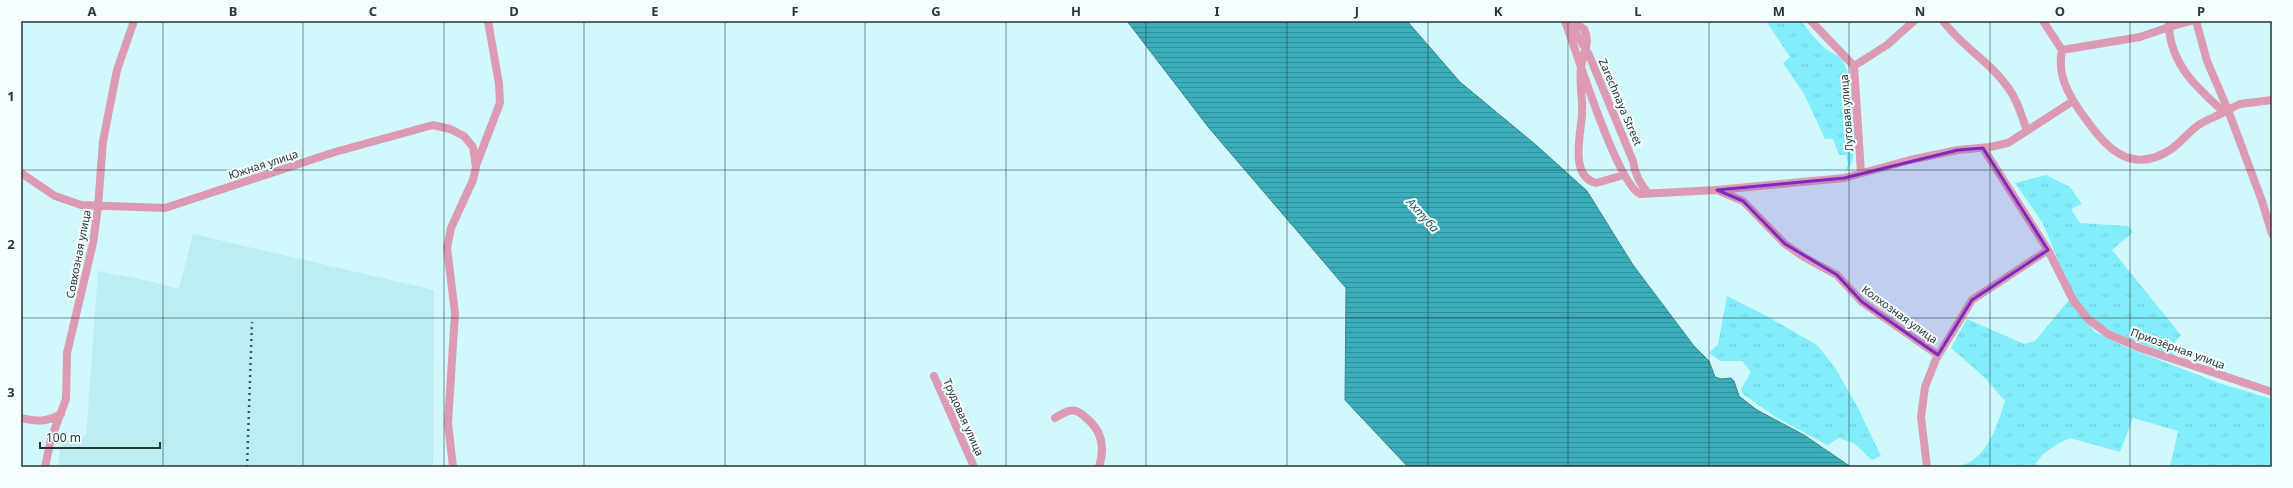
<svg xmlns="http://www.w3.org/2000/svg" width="2293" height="488" viewBox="0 0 2293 488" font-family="'Noto Sans',sans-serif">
	<defs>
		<pattern id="grass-tufts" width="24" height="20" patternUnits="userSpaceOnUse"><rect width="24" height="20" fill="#83eefb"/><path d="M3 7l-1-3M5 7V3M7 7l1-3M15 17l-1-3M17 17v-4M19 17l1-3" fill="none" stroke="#71cdd8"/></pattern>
		<pattern id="water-rules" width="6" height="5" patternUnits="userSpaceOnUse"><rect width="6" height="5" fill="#3cadba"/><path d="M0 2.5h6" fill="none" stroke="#328e98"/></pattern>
	</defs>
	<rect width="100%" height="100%" fill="#d1f8fc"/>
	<path fill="#bcedf3" d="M193 234 434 290 433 467H58L61 441 86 436 98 271 154 282 179 289Z"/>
	<path fill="url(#grass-tufts)" d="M1766 21H1802C1808 31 1817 41 1826 49 1831 53 1840 55 1843 61 1854 79 1864 161 1844 173L1848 164 1846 155H1839L1833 139H1825L1804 94 1783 63 1790 57Z
		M2046 175 2070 187 2082 204 2071 209 2080 223 2128 226 2133 232 2112 250 2181 335 2175 342 2174 355C2147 345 2115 337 2093 318 2065 295 2058 255 2043 224 2035 210 2024 197 2015 183Z
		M1727 296 1763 314 1817 345 1834 366 1857 406 1881 456 1872 460 1855 444 1839 438 1827 445 1774 416 1743 394 1741 389 1751 372 1742 361H1720L1709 353 1718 344Z
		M2069 300 2095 332 2128 348 2219 383 2272 399V467L2170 466 2178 431 2133 418 2120 452 2070 438C2059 443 2038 454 2035 467H1956C1988 461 1996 427 2005 401L1985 378 1951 348 1967 319 2024 344 2035 341Z"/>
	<path fill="url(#water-rules)" stroke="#368993" d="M1127 21H1407L1460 82 1536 145 1587 191 1633 265 1694 346 1709 361 1715 377 1721 379 1731 378 1734 381 1739 396 1757 410 1804 435 1851 467H1408L1345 400 1346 288 1209 128Z"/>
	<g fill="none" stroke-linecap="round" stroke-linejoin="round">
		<path stroke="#dc9ab3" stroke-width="8" d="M1565 21C1576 50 1617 184 1640 194L1717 190 1844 178 1910 160 1958 150 1990 147 2008 143 2073 101
			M1569 21 1589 55 1633 161C1635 175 1640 183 1648 193
			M1572 21 1584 29C1591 42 1583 53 1581 67 1579 83 1583 98 1582 114 1581 134 1569 176 1596 183L1624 175
			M1811 21 1854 66 1861 173
			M1943 21C1962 47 1991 62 2009 89 2018 101 2022 117 2027 131
			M2043 21 2062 50 2140 37 2169 27C2171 65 2198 89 2224 112
			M2169 21V27L2191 21
			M2196 21 2207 61 2228 110 2240 104 2272 100
			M2062 50C2057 75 2068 94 2082 114 2105 146 2129 176 2170 150 2182 142 2189 131 2200 124 2209 119 2219 115 2228 110L2262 201 2272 234
			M1854 66 1887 45 1914 21
			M1983 148 2048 250 2073 300 2088 319 2108 334 2140 348 2272 392
			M477 163 500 103 499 84 488 21
			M21 173 55 196 81 205 165 208 335 152 433 125 450 129 464 136 473 147 476 167 473 180 451 228 447 248 455 313 448 423 453 467
			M1717 190 1743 201 1785 244 1804 257 1837 275 1862 302 1938 355
			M934 376 974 467
			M21 418C36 422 48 422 61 414
			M1055 418C1059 416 1064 412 1069 411 1075 409 1081 413 1085 417 1102 430 1105 448 1099 467
			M45 467 51 439 66 399 67 353 93 243 98 207 103 141 117 70 134 21
			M1927 467 1921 417 1925 387 1936 359 1972 300 2048 250"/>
		<path stroke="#415455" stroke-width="2.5" stroke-dasharray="2 4" stroke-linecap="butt" d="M247 467 252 322"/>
	</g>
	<path fill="#7b2cbf" fill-opacity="0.2" stroke="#7b2cbf" stroke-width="3" stroke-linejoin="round" d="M1983 148 2048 250 1972 300 1938 355 1862 302 1837 275 1785 244 1743 201 1717 190 1844 178 1958 150Z"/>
	<path fill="none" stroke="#273637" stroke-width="1" stroke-opacity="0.55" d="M163 21V467M303 21V467M444 21V467M584 21V467M725 21V467M865 21V467M1006 21V467M1146 21V467M1287 21V467M1428 21V467M1568 21V467M1709 21V467M1849 21V467M1990 21V467M2130 21V467M21 170H2272M21 318H2272"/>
	<g text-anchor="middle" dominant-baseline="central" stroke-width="4" stroke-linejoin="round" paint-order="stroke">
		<g font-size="11" fill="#273637" stroke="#f7feff">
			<text transform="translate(1621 102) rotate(67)">Zarechnaya Street</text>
			<text transform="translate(1846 113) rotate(-94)">Луговая улица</text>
			<text transform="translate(263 164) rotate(-18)">Южная улица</text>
			<text transform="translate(78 254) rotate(-79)">Совхозная улица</text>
			<text transform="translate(1900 314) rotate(36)">Колхозная улица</text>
			<text transform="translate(2178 348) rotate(20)">Приозёрная улица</text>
			<text transform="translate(964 417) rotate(66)">Трудовая улица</text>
		</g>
		<g font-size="12" font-style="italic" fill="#1b5a61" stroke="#f7feff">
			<text transform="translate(1423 215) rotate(48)">Ахтуба</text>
		</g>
	</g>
	<rect width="2293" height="488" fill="none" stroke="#f7feff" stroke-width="44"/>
	<path d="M40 442v6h120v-6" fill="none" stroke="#273637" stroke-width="2"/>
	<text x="46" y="442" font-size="12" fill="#273637" stroke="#f7feff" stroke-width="3" paint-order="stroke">100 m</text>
	<rect x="22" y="22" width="2249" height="444" fill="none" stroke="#273637" stroke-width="1.5"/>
	<g font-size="13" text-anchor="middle" font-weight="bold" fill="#273637">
		<text x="92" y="16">A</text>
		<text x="233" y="16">B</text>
		<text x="373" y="16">C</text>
		<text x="514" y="16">D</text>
		<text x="655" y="16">E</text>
		<text x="795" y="16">F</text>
		<text x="936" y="16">G</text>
		<text x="1076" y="16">H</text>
		<text x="1217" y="16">I</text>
		<text x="1357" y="16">J</text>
		<text x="1498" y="16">K</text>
		<text x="1638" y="16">L</text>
		<text x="1779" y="16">M</text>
		<text x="1920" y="16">N</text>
		<text x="2060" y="16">O</text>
		<text x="2201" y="16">P</text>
		<text x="11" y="101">1</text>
		<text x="11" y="249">2</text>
		<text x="11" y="397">3</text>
	</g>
</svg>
